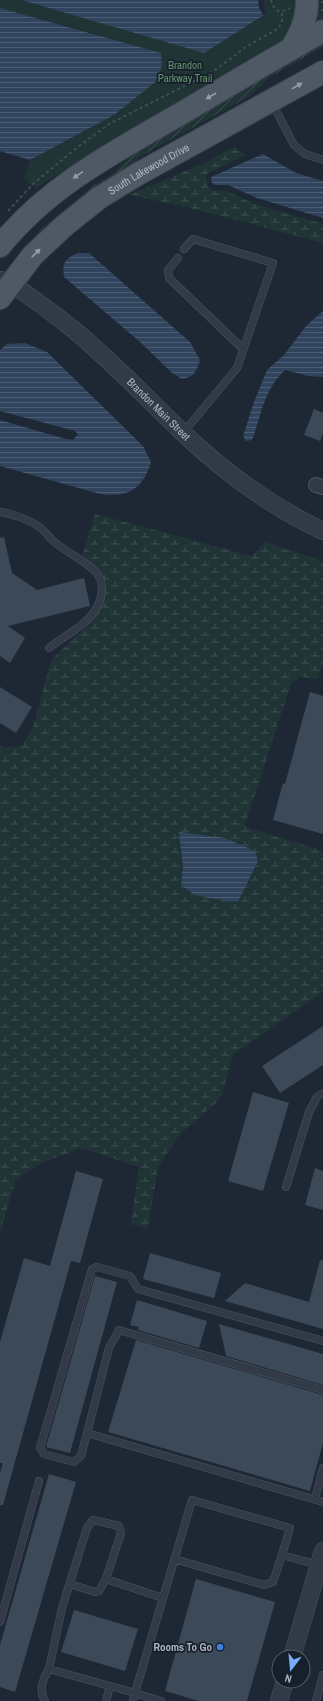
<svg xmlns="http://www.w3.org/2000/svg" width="323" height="1701" viewBox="0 0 323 1701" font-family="'Archivo Narrow',sans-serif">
	<defs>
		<pattern id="grass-dots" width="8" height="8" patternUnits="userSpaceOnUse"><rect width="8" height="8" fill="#203436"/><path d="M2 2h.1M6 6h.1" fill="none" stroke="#3e4f51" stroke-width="1.8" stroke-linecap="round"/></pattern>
		<pattern id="wetland-marsh" width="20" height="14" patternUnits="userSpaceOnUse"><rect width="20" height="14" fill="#203436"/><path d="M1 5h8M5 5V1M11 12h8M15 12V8" fill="none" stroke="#3e4f51"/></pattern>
		<pattern id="garden-furrows" width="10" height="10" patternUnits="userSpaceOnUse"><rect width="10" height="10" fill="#203436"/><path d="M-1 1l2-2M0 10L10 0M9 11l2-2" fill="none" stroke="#3e4f51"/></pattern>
		<pattern id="water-rules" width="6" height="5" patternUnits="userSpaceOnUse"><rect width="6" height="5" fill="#30445d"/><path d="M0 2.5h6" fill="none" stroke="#4b5d73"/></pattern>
	</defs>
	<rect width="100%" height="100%" fill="#1e2835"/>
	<path fill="url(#grass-dots)" d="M314 0H323V17L315 22Z"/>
	<path fill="url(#wetland-marsh)" fill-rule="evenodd" d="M233 147 246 155 208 173 206 177 208 187 214 191H227L255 204 323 224V243L183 206 129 195 207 162Z
		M95 514 252 556 265 542 323 561V663L318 679H312L299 676 297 680 293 681 291 684 245 825 249 828 323 851V992L234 1054 232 1057 222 1095 216 1103 179 1135 158 1167 148 1229 131 1224 139 1167 82 1148 42 1163 16 1179 0 1233V745L4 748 22 745 33 727 51 660 88 625 97 606 104 581 82 557ZM180 850 238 902 209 898 195 895 181 885 183 867Z"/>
	<path fill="#203436" d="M0 0H21L73 15 212 0H300L286 40 127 132 36 188 24 179 30 160 114 115 157 80 162 65 93 33 0 8Z"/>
	<path fill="url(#garden-furrows)" d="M323 36V47L270 77 250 96 139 157 127 169 26 248 41 229 93 186 112 174 135 152 246 89 266 70Z"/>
	<path fill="url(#water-rules)" d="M21 0H264L265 8 267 13 204 53Z
		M0 8 161 53 162 65 158 80 114 115 30 160 0 151Z
		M263 154 296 173 323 181V218L257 198 228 185H216L212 183 211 177Z
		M78 253H89L190 342 200 360C197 371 194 377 182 379L171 372 140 342 64 277C62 262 65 259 78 253Z
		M323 311V377L308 376 285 370C263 391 262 414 252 440L246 441 243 436 254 402 267 370 284 355 306 326Z
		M25 343 47 352 143 446 151 462C143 489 128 498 100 494L0 466V420L66 439 73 440 78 434 75 431 0 411V350L7 344Z
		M179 832 225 838 255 851 258 861 238 902 209 898 195 895 181 885 183 867Z"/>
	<path fill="#1e2835" d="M258 0H264L265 8 267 13 263 15 259 8Z"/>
	<path fill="#3c4958" d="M314 409 323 413V433L320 441 304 435Z
		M4 537 12 573 37 590 84 578 90 606 8 626 25 638 10 663 0 656V538Z
		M0 687 32 707 16 733 0 723Z
		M310 692 323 696V834L273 820 283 783 285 784Z
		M323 1026V1065L280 1093 262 1066Z
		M253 1092 289 1103 263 1191 228 1181Z
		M315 1168 323 1171V1210L305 1205Z
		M76 1171 103 1179 80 1263 71 1261 3 1505H0V1473L3 1463H0V1342L24 1258 50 1266Z
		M150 1253 221 1273 214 1298 143 1279Z
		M320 1260H323V1329L225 1301 245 1283 309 1302Z
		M95 1276 117 1282 70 1453 46 1447Z
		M137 1300 207 1321 199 1348 138 1330 139 1327 130 1325Z
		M219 1324 323 1354V1385L226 1356Z
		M136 1340 323 1395V1443L310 1491 108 1432Z
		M49 1474 76 1482 15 1692 0 1687V1645Z
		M196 1579 275 1602 247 1701H199L165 1691Z
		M74 1610 138 1629 125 1671 61 1652Z"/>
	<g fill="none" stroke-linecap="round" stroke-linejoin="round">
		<g stroke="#4c5561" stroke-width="8">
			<path id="service" d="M272 103 294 145 305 154 323 160
				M178 258 168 270 169 278 243 349
				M183 433 237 368 273 263 193 239 184 249
				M0 512C14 514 31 520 42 529 47 534 51 540 57 544 67 552 86 562 95 571 100 576 102 583 102 590 101 619 69 632 49 648
				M286 1187 309 1112 317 1097 323 1093
				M323 1341 138 1289 130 1276 97 1267 92 1269 40 1448 44 1454 74 1462 81 1456 87 1433 323 1502
				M87 1433 109 1348 119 1330 323 1390
				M315 1499 323 1468
				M174 1559 264 1585 273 1582 282 1555
				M70 1584 95 1592 99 1591 106 1579
				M0 1622 39 1481
				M49 1669 62 1608 87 1528 93 1520 119 1526 121 1533 106 1579 163 1598
				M45 1701C38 1690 43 1679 49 1669L135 1693 192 1500 290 1528 282 1555 318 1565
				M106 1701 110 1686
				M133 1701 135 1693 161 1701
				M316 1701 323 1675"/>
		</g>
		<g stroke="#4c5561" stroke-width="16">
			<path id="minor" d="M316 485 323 487"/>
		</g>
		<g stroke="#4c5561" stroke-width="18">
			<g id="tertiary">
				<path id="s1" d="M0 280 11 283C41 305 72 326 99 352 128 378 154 405 182 432 223 471 272 507 323 531"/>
				<path d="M292 1657 323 1551"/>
				<path d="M279 1701 285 1681"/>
			</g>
		</g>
		<g stroke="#3b434f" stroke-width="24">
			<g id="primary">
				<path d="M291 49C301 33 307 19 307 0"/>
				<path d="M0 246C48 186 116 151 182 113 229 85 276 57 323 31"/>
				<path id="s2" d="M0 298 33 255 64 226 99 198 138 174 323 72"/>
			</g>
		</g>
		<path stroke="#3a5051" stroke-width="2" stroke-dasharray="3 3" stroke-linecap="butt" d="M271 0 272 5 278 11 287 10 290 8
			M8 211 33 184 74 150 109 124 212 72 229 60 244 48 279 28 282 20V11"/>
		<use href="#service" stroke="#313a46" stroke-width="7"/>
		<use href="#minor" stroke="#313a46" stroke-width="14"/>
		<use href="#tertiary" stroke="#313a46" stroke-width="17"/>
		<use href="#primary" stroke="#4f5966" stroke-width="22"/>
	</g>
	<defs><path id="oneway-solid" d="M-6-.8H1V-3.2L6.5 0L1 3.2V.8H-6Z"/></defs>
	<g fill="#949eac">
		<use href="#oneway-solid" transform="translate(297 86) rotate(-29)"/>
		<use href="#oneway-solid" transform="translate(211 96) rotate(150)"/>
		<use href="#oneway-solid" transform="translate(78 175) rotate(146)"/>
		<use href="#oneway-solid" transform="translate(36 253) rotate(-45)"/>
	</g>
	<circle fill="#3f7fe0" stroke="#171f2a" stroke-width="1.5" cx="220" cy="1647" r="4"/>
	<g text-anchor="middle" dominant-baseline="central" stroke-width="3.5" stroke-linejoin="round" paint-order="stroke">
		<g font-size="11" fill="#63936d" stroke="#171f2a">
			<text x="185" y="65">Brandon<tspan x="185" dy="13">Parkway Trail</tspan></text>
		</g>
		<g font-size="11" fill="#abb5c3" stroke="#171f2a">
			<text stroke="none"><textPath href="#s2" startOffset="199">South Lakewood Drive</textPath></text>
			<text stroke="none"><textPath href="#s1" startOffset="206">Brandon Main Street</textPath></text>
		</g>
		<g font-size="11" font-weight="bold" fill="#abb5c3" stroke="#171f2a" text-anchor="end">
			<text x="212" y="1647">Rooms To Go</text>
		</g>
	</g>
	<g transform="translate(291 1669) rotate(196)"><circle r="19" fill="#171f2a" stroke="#525b67"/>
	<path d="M0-3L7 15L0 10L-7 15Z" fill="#79aefa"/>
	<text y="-6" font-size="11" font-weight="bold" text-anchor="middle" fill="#abb5c3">N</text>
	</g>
</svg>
